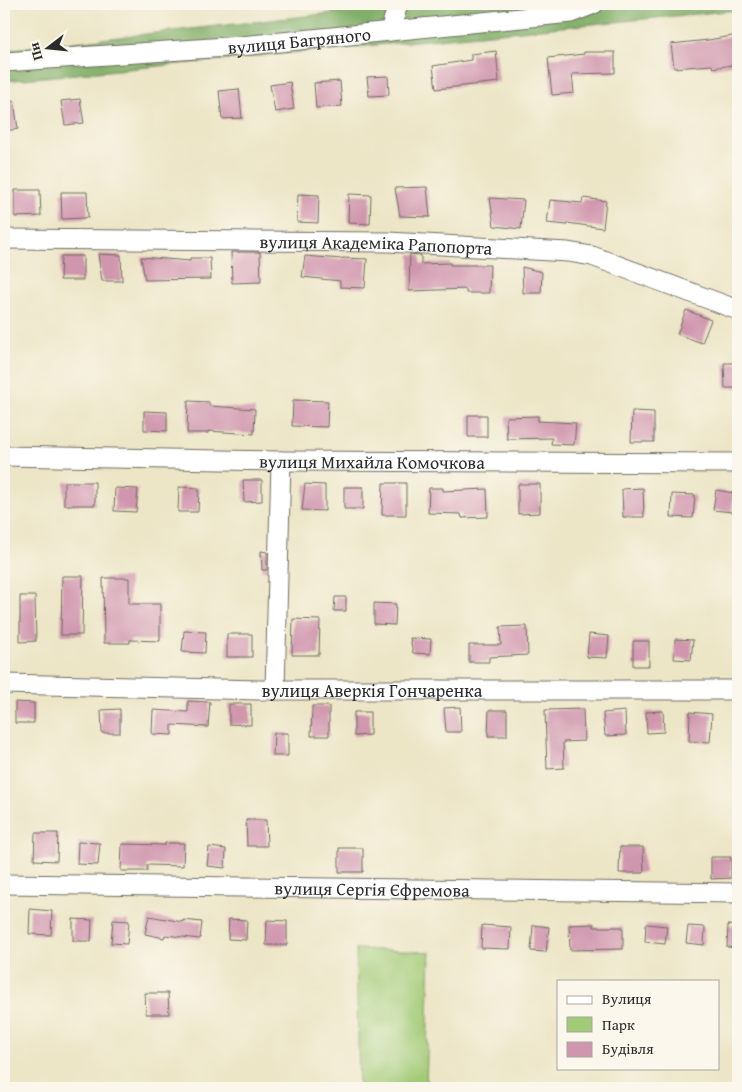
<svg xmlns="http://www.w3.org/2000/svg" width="742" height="1092" viewBox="0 0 742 1092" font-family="'Gentium Book Plus',serif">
	<rect width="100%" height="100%" fill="#fbf7ec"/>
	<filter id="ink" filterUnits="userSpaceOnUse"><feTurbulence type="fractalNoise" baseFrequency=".02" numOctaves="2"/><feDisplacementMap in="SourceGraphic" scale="10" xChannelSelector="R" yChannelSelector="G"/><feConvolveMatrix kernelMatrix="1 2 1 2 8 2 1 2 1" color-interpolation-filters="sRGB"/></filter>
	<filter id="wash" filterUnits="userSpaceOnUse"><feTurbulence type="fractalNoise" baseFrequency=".0096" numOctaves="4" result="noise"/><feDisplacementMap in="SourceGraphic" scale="20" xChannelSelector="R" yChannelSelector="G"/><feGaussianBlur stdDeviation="1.12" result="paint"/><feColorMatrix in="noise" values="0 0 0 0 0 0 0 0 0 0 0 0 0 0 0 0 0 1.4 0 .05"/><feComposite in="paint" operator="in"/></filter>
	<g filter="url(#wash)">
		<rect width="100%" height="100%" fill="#ece5c6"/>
		<path fill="#a2cb77" stroke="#667b51" d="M356 949 430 952 426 1088H359Z"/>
		<path fill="#81af68" stroke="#566d4a" d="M412 4H738V10L4 81V50Z"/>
		<g id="blocks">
			<path fill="#d096ae" d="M738 35V64L713 68 712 65 674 68 671 44 708 40Z
				M496 51 499 82 436 89 433 66 471 60V54Z
				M584 52H615V73L572 74 574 93 552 95 548 58 584 54Z
				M388 76 389 95 369 96 367 77Z
				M340 81 342 106 316 108 314 83Z
				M290 82 294 109 275 112 270 85Z
				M239 89 242 118 222 119 219 91Z
				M80 99 84 123 65 125 61 101Z
				M14 101 18 129 4 131V102Z
				M427 187 430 217 400 216 395 188Z
				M15 190H40L41 216 15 217Z
				M61 192H87L88 217 84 218 62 219Z
				M298 194 319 195 318 223 297 222Z
				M349 194 371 195 370 224 348 223Z
				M490 198 524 200 521 229 494 226Z
				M583 198 606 201 603 228 567 223V225L547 223 550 200 582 203Z
				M231 252H260L261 282 232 283Z
				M98 254 121 255 122 281H102Z
				M410 254 421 255V264L450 263V265H490L489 293H466V289L409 291Z
				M61 256H83V280H60Z
				M305 256 342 259V258L367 259 365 288 340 287V281L302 277Z
				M141 257 190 261V258H210L211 279 145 280Z
				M522 267 542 272 541 293H523Z
				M686 310 711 320 702 343 677 334Z
				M724 363H738V388H725Z
				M293 400 328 401 327 427 292 426Z
				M188 401 209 402V406L255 409 254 434 208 431V433H187Z
				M144 411 167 412V431L144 430Z
				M632 411 654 412V442H631Z
				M468 415H487V437H468Z
				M538 416V421L576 423 574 445 551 444 552 438 507 439 506 417Z
				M243 480H262V501L244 502Z
				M64 482H95V505H64Z
				M383 483H406V515H382Z
				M305 484 325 485V511L302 510Z
				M518 484H540V513L518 514Z
				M179 487 199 488 198 512H178Z
				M344 487H363V509H344Z
				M115 488 138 489 136 512 114 511Z
				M429 488H443V491L487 489 488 517 462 518 461 514 428 513Z
				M643 488 644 517H623L622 489Z
				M716 490 734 493 732 512 713 510Z
				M672 494 695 495 693 518 671 517Z
				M261 551 267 552V570H262Z
				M62 576H83L82 635H61Z
				M103 578H129V604H160V641L130 640V643H104Z
				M20 596H35L36 641 20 642Z
				M335 597H346V611H334Z
				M374 603 396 604 395 625 374 624Z
				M293 619 320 620 319 655H292Z
				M527 626 528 655 489 657V662H469V645H501L500 627Z
				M184 631 206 632 205 653 182 652Z
				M227 634H252V657H227Z
				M589 634 609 636 607 658 587 657Z
				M410 638 431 639 430 654 413 653Z
				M675 639 693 640 691 660 674 659Z
				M633 641H649V666H633Z
				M188 701 210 702 208 727 172 725V735L152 734 153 710 188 712Z
				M15 702 34 703V723H15Z
				M229 704H251V725L229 724Z
				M312 706H329V736H311Z
				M460 707 461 732H446L444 708Z
				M120 709V733H102L101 710Z
				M583 709 584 741 563 742 564 768 547 769 545 710Z
				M489 710H507V736H488Z
				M625 711 626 735 605 736 603 713Z
				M663 711 664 732 647 733 646 712Z
				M354 712H370V735L354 736Z
				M690 712 712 714 710 742 689 741Z
				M274 733H288V756H273Z
				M246 820H266L267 846H247Z
				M35 833H58L57 861 34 860Z
				M78 842 100 843 98 865 77 864Z
				M165 843H184L183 866 147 865V871H121L122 844 165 845Z
				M209 847 226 849 225 868 207 866Z
				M620 847H643L644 873H619Z
				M339 848H363V872H339Z
				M711 857H731V878L711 879Z
				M30 909 52 911 51 935 29 934Z
				M149 916 183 922V920L202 922 200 939 165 935 164 938 145 934Z
				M73 919 92 920 91 941H73Z
				M229 919 247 920 246 940 228 939Z
				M113 920 129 921 127 944 111 943Z
				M267 920 287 921V945H266Z
				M594 924V927H623V949L570 950 569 925Z
				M646 924 667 926 665 944 645 942Z
				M482 925 511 927 510 949 481 948Z
				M533 925 549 927 546 952 531 951Z
				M728 925 738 926V948L727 947Z
				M688 926 705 927 704 945 686 943Z
				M145 993H168L169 1014H146Z"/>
		</g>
	</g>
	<g filter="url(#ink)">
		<use href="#blocks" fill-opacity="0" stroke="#6f6c61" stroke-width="1"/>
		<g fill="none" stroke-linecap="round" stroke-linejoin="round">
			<g stroke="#6f6c61" stroke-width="21">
				<g id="minor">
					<path d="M390 31 398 4"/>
					<path id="s1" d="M4 62 241 46 571 13 594 4"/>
					<path id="s2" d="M4 239 388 242 568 252 592 256 738 310"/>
					<path id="s3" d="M4 456 281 461 738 463"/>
					<path id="s4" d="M4 684 260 690H738"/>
					<path d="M275 690 281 461"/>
					<path id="s5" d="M4 884 738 893"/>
				</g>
			</g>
			<use href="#minor" stroke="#fff" stroke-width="19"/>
		</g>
	</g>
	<g text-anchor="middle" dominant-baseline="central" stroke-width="4" stroke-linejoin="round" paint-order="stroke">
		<g font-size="18" fill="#2b2b2b" stroke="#fbf7ec">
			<text stroke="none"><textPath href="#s1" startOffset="296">вулиця Багряного</textPath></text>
			<text stroke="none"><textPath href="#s2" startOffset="372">вулиця Академіка Рапопорта</textPath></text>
			<text stroke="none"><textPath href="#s3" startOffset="368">вулиця Михайла Комочкова</textPath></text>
			<text stroke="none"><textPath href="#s4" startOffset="368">вулиця Аверкія Гончаренка</textPath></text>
			<text stroke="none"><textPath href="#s5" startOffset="368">вулиця Сергія Єфремова</textPath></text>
		</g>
	</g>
	<rect width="742" height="1092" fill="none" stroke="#fbf7ec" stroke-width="20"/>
	<rect x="557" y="980" width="162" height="90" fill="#fbf7ec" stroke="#a8a59f"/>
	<rect x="567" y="996" width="25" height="8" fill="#ffffff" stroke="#a8a59f"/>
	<text x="602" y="1004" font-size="15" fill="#2b2b2b">Вулиця</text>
	<rect x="567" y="1017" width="25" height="15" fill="#a2cb77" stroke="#a8a59f"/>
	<text x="602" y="1030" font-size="15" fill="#2b2b2b">Парк</text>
	<rect x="567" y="1042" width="25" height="15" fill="#d096ae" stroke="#a8a59f"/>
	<text x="602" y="1054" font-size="15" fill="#2b2b2b">Будівля</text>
	<g transform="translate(48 48) rotate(254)" stroke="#fbf7ec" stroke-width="4" paint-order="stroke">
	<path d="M0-4L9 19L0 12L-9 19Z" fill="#2b2b2b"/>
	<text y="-8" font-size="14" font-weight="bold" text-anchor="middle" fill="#2b2b2b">Пн</text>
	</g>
</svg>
